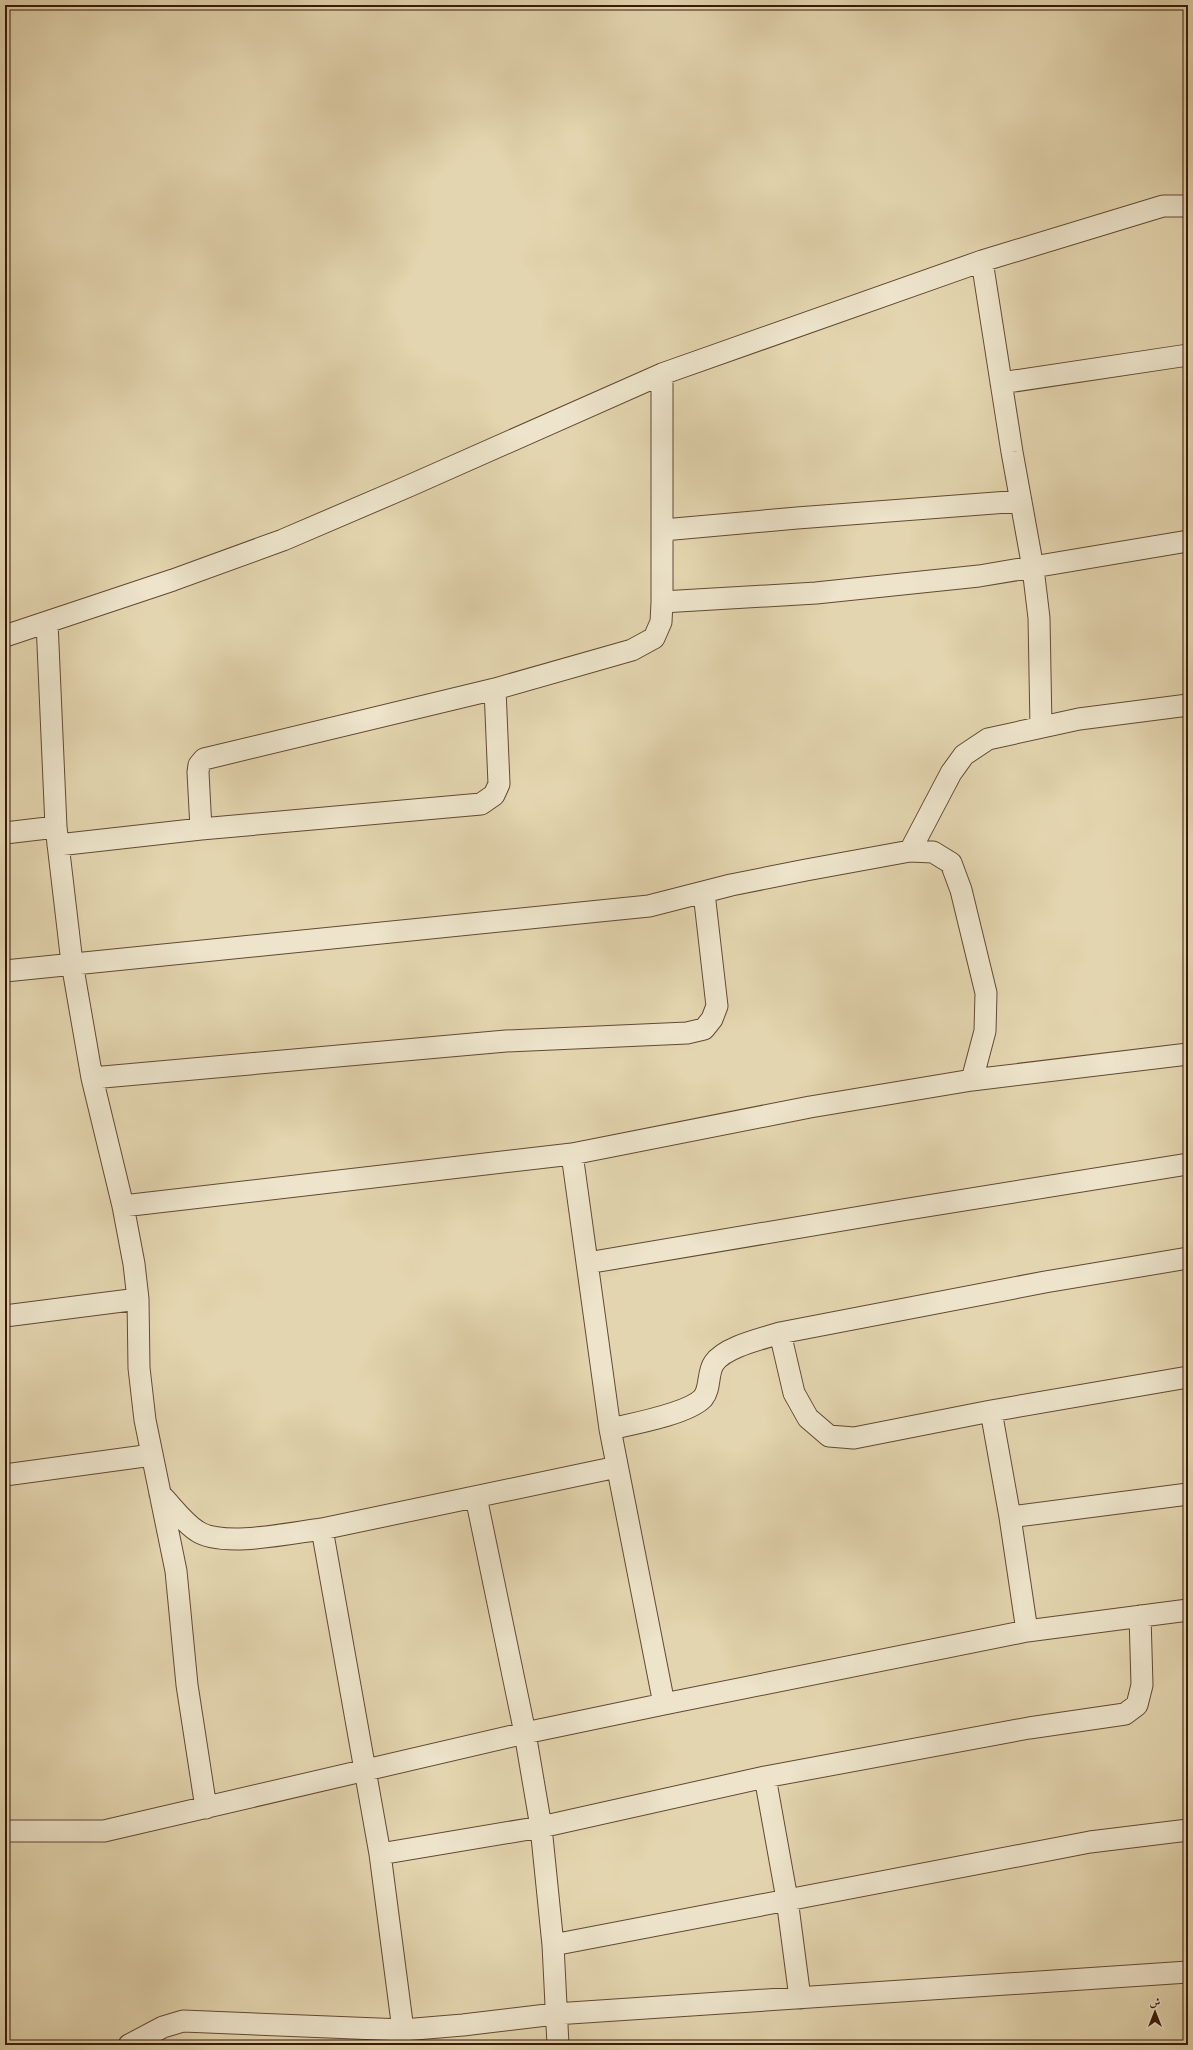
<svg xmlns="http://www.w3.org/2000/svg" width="1193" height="2050" viewBox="0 0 1193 2050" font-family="'Libre Caslon Text',Amiri,serif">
	<rect width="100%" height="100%" fill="#e3d5af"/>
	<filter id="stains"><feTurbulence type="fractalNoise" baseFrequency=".005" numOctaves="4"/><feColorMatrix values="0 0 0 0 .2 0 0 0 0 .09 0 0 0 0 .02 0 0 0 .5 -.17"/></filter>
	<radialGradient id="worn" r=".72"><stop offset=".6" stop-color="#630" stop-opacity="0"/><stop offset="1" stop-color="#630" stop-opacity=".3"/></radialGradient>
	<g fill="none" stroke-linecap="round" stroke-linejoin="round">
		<g stroke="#634932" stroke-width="23">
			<path id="street" d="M982 261 1012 452 1033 568 1039 618 1041 727
				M1001 383 1188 355
				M663 530 797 518 1021 501
				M662 602 816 593 979 576 1188 541
				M47 622 56 827 72 963 92 1078 123 1206 134 1264 138 1299 139 1368 145 1420 176 1571 187 1685 206 1808
				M5 636 173 580 283 540 409 486 662 374 982 261 1163 206H1188
				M201 829 198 772 199 765 204 759 495 689 632 650 654 638 661 622 662 602V374
				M5 833 56 827
				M58 845 201 829 481 804 494 795 499 784 495 689
				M910 851 951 773 964 755 988 739 1079 719 1188 705
				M5 971 649 906 731 885 806 870 910 851 933 852 951 863 961 890 986 993 985 1031 972 1080
				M92 1078 506 1041 687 1033 704 1029 712 1019 717 1006 704 893
				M572 1154 610 1429 664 1704
				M123 1206 572 1154 810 1107 972 1080 1188 1054
				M587 1263 902 1210 1188 1164
				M5 1316 138 1299
				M780 1333 794 1393 808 1418 829 1436 854 1438 991 1411 1188 1377
				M991 1411 1010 1517 1027 1631
				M610 1429C632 1424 688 1414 703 1398 711 1388 707 1373 714 1363 725 1347 761 1339 780 1333L1045 1282 1188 1258
				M5 1475 152 1455
				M160 1494C172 1506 183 1522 197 1531 222 1548 291 1533 322 1529
				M476 1497 525 1733 541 1827 553 1945 558 2045
				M1010 1517 1188 1494
				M765 1777 787 1899 800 1998
				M5 1831H104L525 1733 664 1704 1027 1631 1188 1610
				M380 1854 541 1827 765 1777 1029 1728 1125 1714 1137 1705 1142 1685 1140 1616
				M553 1945 1090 1842 1188 1830
				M403 2030 380 1854 322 1529 617 1467
				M129 2045 163 2027 183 2021 403 2030 463 2025 555 2014 1188 1972"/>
		</g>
		<use href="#street" stroke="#ede4cb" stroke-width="21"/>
	</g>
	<rect width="1193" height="2050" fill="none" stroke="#e3d5af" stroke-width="20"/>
	<rect x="6" y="6" width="1181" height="2038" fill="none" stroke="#381a09" stroke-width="2"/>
	<rect x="10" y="10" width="1173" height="2030" fill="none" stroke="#381a09"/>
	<g transform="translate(1155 2012)" stroke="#ede4cb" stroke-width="3" paint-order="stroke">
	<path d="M0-3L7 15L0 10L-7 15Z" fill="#381a09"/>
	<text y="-6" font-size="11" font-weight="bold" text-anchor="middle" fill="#381a09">ش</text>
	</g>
	<rect width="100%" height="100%" filter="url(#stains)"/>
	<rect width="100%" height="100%" fill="url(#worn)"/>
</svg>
